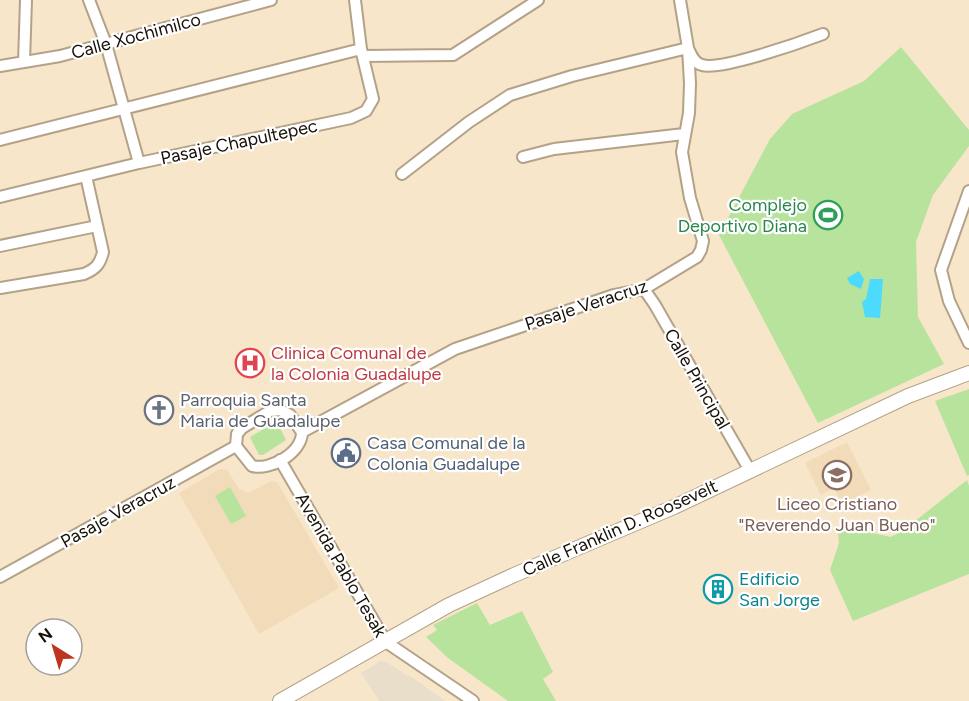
<svg xmlns="http://www.w3.org/2000/svg" width="969" height="701" viewBox="0 0 969 701" font-family="Figtree,sans-serif">
	<rect width="100%" height="100%" fill="#f8e6ca"/>
	<path fill="#e8dec9" d="M381 661 386 662 408 676 409 675 445 701H378L379 700 361 673Z"/>
	<path fill="#f1dbb9" d="M847 442 871 490 842 504 834 488 821 495 805 463Z
		M220 469 227 470 239 489 249 493 271 481 277 482 339 588 259 634 179 493Z"/>
	<path fill="#b7e39c" d="M901 47 969 130V146L933 195 916 242 918 317 944 364 818 423 719 235 770 139 792 114 864 81Z
		M969 389V475L967 476 935 401Z
		M274 423 278 424 286 440 263 455H259L250 437Z
		M967 480 969 486V574L853 621 830 570 839 543 838 533 845 527 891 537 905 529Z
		M230 487 246 516 231 524 215 496Z
		M477 603 490 625 522 611 553 672 543 679 556 701H508L448 658 426 637 437 630 433 625Z"/>
	<path fill="#4cdbfd" d="M859 271 864 279 861 289 850 284 847 278Z
		M870 279H883L880 318 865 317 862 302 866 299Z"/>
	<g fill="none" stroke-linecap="round" stroke-linejoin="round">
		<g stroke="#b3a288" stroke-width="14">
			<path id="minor" d="M89 0 106 44 139 163
				M363 56 453 55 538 0
				M24 62 26 0
				M0 66 60 56 271 0
				M0 140 361 49
				M523 157 554 149 684 134
				M402 174 469 122 510 95 572 76 688 48C691 55 694 63 702 65 720 71 802 42 823 34
				M969 191 941 270 949 301 969 343
				M0 197 139 163 351 118 366 111 373 99 361 49 355 0
				M0 246 97 226
				M0 288 84 274C96 269 100 264 103 252L86 176
				M644 289 655 305 749 469
				M280 410 290 415 302 432C302 453 270 471 252 466L236 446 237 434 242 428 270 411Z
				M302 432 455 349 614 295 644 289 697 257 701 250 703 241 690 198 682 152 689 113 690 83 688 48 680 0
				M280 460 386 642 473 701
				M0 577 236 446"/>
		</g>
		<g stroke="#b3a288" stroke-width="16">
			<path id="major" d="M280 701 449 605 514 575 674 507 908 396 969 373"/>
		</g>
		<use href="#minor" stroke="#fff" stroke-width="10"/>
		<use href="#major" stroke="#fff" stroke-width="14"/>
	</g>
	<defs>
		<g id="stadium-ring" transform="scale(1.5)"><circle r="9.5" fill="#fff" stroke="#2e9e5b" stroke-width="1.5"/><path d="M0-5a6.5 5 0 1 0 0 10a6.5 5 0 1 0 0-10ZM-3.5-1.8h7v3.6h-7Z" fill="#2e9e5b"/></g>
		<g id="hospital-ring" transform="scale(1.5)"><circle r="9.5" fill="#fff" stroke="#e0444e" stroke-width="1.5"/><path d="M-5-5h3v3.5h4V-5h3V5h-3V1.5h-4V5h-3Z" fill="#e0444e"/></g>
		<g id="church-ring" transform="scale(1.5)"><circle r="9.5" fill="#fff" stroke="#6b7280" stroke-width="1.5"/><path d="M-1.2-6h2.4v3.5h3.3v2.4h-3.3V6h-2.4V-.1h-3.3v-2.4h3.3Z" fill="#6b7280"/></g>
		<g id="civic-ring" transform="scale(1.5)"><circle r="9.5" fill="#fff" stroke="#5c6f8a" stroke-width="1.5"/><path d="M-.6-6.5H3V-4.5H.6V-3L4-1V1h2V6H-6V1h2V-1L-.6-3ZM-1.2 2.5V6h2.4V2.5Z" fill="#5c6f8a"/></g>
		<g id="school-ring" transform="scale(1.5)"><circle r="9.5" fill="#fff" stroke="#8d6e63" stroke-width="1.5"/><path d="M0-5L7-2L0 1L-7-2ZM-4 1L0 2.5L4 1V4Q0 6-4 4Z" fill="#8d6e63"/></g>
		<g id="building-ring" transform="scale(1.5)"><circle r="9.5" fill="#fff" stroke="#0f9aa8" stroke-width="1.5"/><path d="M-4-6H4V6H1V3H-1V6H-4ZM-2.5-4.3h1.7v1.8h-1.7ZM.8-4.3h1.7v1.8H.8ZM-2.5-1h1.7V.8h-1.7ZM.8-1h1.7V.8H.8Z" fill="#0f9aa8"/></g>
	</defs>
	<g fill-rule="evenodd">
		<use href="#stadium-ring" x="828" y="215"/>
		<use href="#hospital-ring" x="250" y="363"/>
		<use href="#church-ring" x="159" y="410"/>
		<use href="#civic-ring" x="346" y="453"/>
		<use href="#school-ring" x="837" y="475"/>
		<use href="#building-ring" x="718" y="589"/>
	</g>
	<g text-anchor="middle" dominant-baseline="central" stroke-width="4.5" stroke-linejoin="round" paint-order="stroke">
		<g font-size="18" fill="#161007" stroke="#fff">
			<text transform="translate(136 36) rotate(-15)">Calle Xochimilco</text>
			<text transform="translate(239 142) rotate(-12)">Pasaje Chapultepec</text>
			<text transform="translate(586 305) rotate(-18)">Pasaje Veracruz</text>
			<text transform="translate(697 379) rotate(60)">Calle Principal</text>
			<text transform="translate(118 512) rotate(-29)">Pasaje Veracruz</text>
			<text transform="translate(620 528) rotate(-24)">Calle Franklin D. Roosevelt</text>
			<text transform="translate(341 565) rotate(60)">Avenida Pablo Tesak</text>
		</g>
		<g font-size="18" fill="#27864d" stroke="#fff" text-anchor="end">
			<text x="807" y="205">Complejo<tspan x="807" dy="21">Deportivo Diana</tspan></text>
		</g>
		<g font-size="18" fill="#be3a42" stroke="#fff" text-anchor="start">
			<text x="271" y="353">Clinica Comunal de<tspan x="271" dy="21">la Colonia Guadalupe</tspan></text>
		</g>
		<g font-size="18" fill="#5b616d" stroke="#fff" text-anchor="start">
			<text x="180" y="400">Parroquia Santa<tspan x="180" dy="21">Maria de Guadalupe</tspan></text>
		</g>
		<g font-size="18" fill="#4e5e75" stroke="#fff" text-anchor="start">
			<text x="367" y="443">Casa Comunal de la<tspan x="367" dy="21">Colonia Guadalupe</tspan></text>
		</g>
		<g font-size="18" fill="#785e54" stroke="#fff">
			<text x="837" y="504">Liceo Cristiano<tspan x="837" dy="21">"Reverendo Juan Bueno"</tspan></text>
		</g>
		<g font-size="18" fill="#0d838f" stroke="#fff" text-anchor="start">
			<text x="739" y="579">Edificio<tspan x="739" dy="21">San Jorge</tspan></text>
		</g>
	</g>
	<g transform="translate(54 647) rotate(323)"><circle r="28" fill="#ffffff" stroke="#a29f9c" stroke-width="1.5"/>
	<path d="M0-4.5L10 22L0 15L-10 22Z" fill="#bf341e"/>
	<text y="-9" font-size="16" font-weight="bold" text-anchor="middle" fill="#161007">N</text>
	</g>
</svg>
